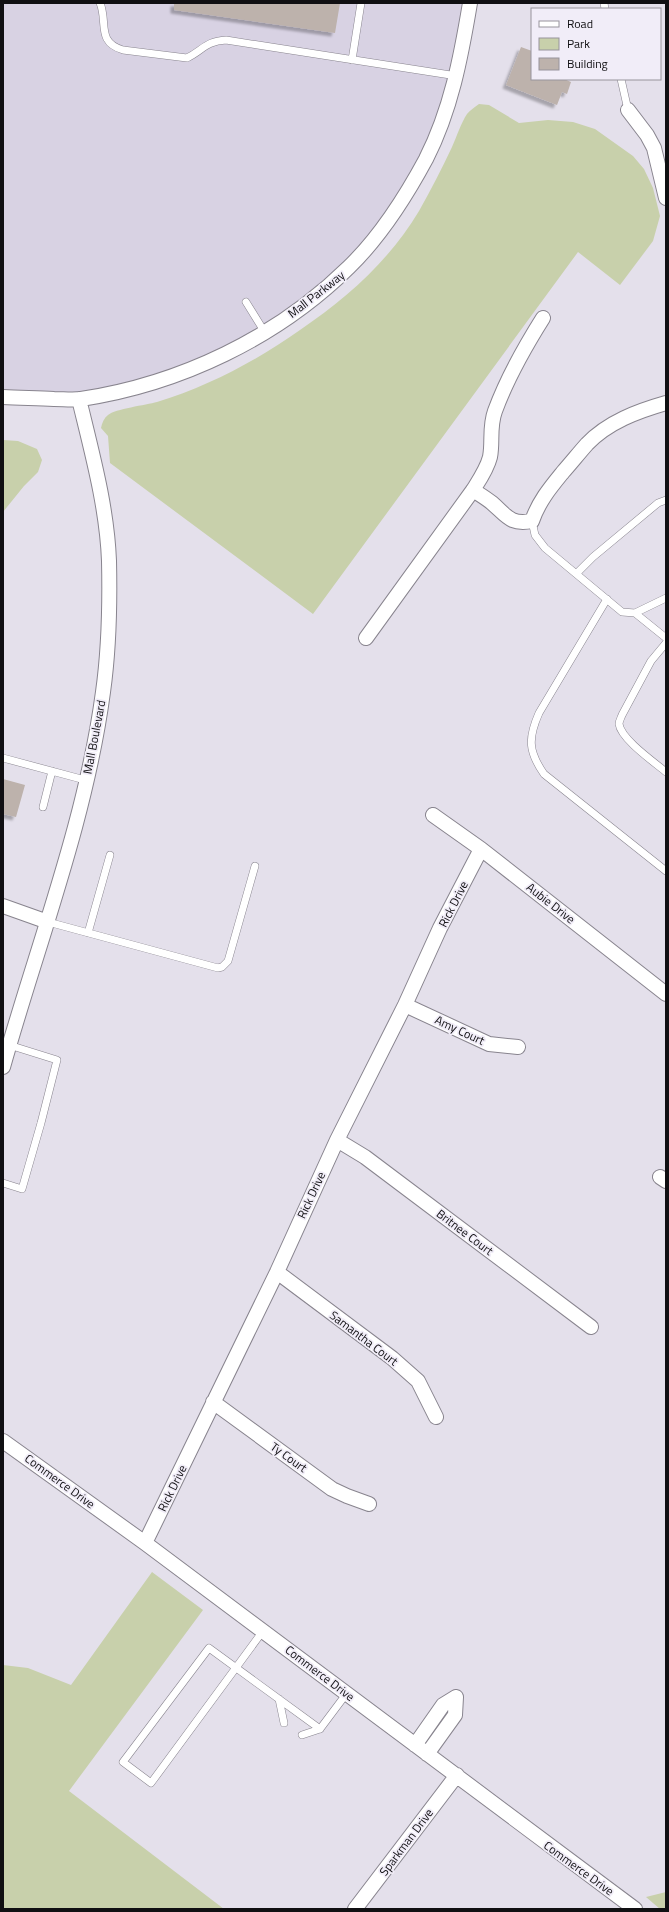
<svg xmlns="http://www.w3.org/2000/svg" width="669" height="1912" viewBox="0 0 669 1912" font-family="'Titillium Web',sans-serif">
	<defs>
		<filter id="shadow"><feDropShadow dx="-3.5" dy="3.5" stdDeviation="1" flood-color="#0004"/></filter>
	</defs>
	<rect width="100%" height="100%" fill="#e4e0eb"/>
	<path fill="#d8d2e3" d="M3 3H470L459 66 401 202 326 289 214 359 79 399 3 393Z"/>
	<path fill="#c8d0ab" d="M479 104 489 105 519 123 548 120 573 122 595 129 633 156 644 169 653 188 660 216 653 241 620 285 578 252 313 614 110 463 108 436 101 428C102 423 104 418 108 415 115 409 146 405 157 402 209 386 256 361 300 330 347 298 389 261 419 211 431 190 442 168 452 147 457 136 461 123 467 114 470 110 475 107 479 104Z
		M3 440 18 441 37 449 42 460 38 472 24 486 3 512Z
		M152 1572 203 1610 69 1791 224 1909H3V1665L28 1668 71 1685Z
		M666 1892V1909H660L646 1897Z"/>
	<path fill="#bdb2ac" filter="url(#shadow)" d="M174 3H340L335 33 174 10Z
		M521 47 532 51V79H564L571 82 567 94 562 92 557 105 506 85Z
		M3 779 25 785 16 817 3 814Z"/>
	<g fill="none" stroke-linecap="round" stroke-linejoin="round">
		<g stroke="#88848e" stroke-width="8">
			<path id="service" d="M100 3C108 22 96 42 123 50L187 58C203 50 206 41 226 40L457 76
				M604 3 605 9
				M352 60 361 3
				M621 79 628 110
				M246 302 264 331
				M532 521 535 535 545 548 622 612 635 613 666 598
				M577 573 593 557 658 503 666 500
				M607 599 539 713C528 738 528 751 544 774L666 871
				M635 613 666 638
				M666 643 651 661 622 715C621 718 619 721 619 724 621 739 654 762 666 772
				M3 758 85 780
				M43 807 52 771
				M48 922 218 968 222 967 228 961 255 866
				M88 933 110 855
				M3 1183 22 1189 41 1123 57 1060 9 1045
				M263 1631 151 1783 123 1762 209 1648 320 1729 347 1693
				M279 1699 284 1723
				M302 1735 320 1729"/>
		</g>
		<g stroke="#88848e" stroke-width="16">
			<path id="minor" d="M628 110 647 135 654 148 666 198
				M3 397C20 398 37 398 54 399 63 399 73 400 81 399 180 384 277 338 349 267 380 237 405 198 426 159 451 110 461 57 470 3
				M473 490C479 494 486 498 492 503 507 516 510 525 532 521 539 501 550 488 563 472 571 463 579 453 587 444 608 422 638 411 666 403
				M366 638 473 490C480 479 487 469 490 457 493 442 489 427 495 411 506 381 526 345 543 318
				M433 815 481 849 666 994
				M3 906 48 922
				M405 1005 489 1044 518 1047
				M3 1067C38 943 86 820 103 692 109 649 110 605 109 561 107 507 92 453 79 399
				M337 1140 365 1157 591 1327
				M660 1177 666 1181
				M277 1272 392 1358 418 1381 436 1417
				M213 1402 332 1489 347 1496 369 1504
				M3 1441 145 1543 635 1909
				M145 1543 277 1272 337 1140 405 1005 440 928 481 849
				M415 1745 443 1705 456 1697
				M427 1754 455 1715 456 1697
				M355 1909 457 1775"/>
		</g>
		<use href="#service" stroke="#fff" stroke-width="7"/>
		<use href="#minor" stroke="#fff" stroke-width="14"/>
	</g>
	<g text-anchor="middle" dominant-baseline="central" stroke-width="3.5" stroke-linejoin="round" paint-order="stroke">
		<g font-size="12" fill="#100f12" stroke="#f1edf8">
			<text transform="translate(316 294) rotate(-38)">Mall Parkway</text>
			<text transform="translate(94 737) rotate(-79)">Mall Boulevard</text>
			<text transform="translate(551 903) rotate(38)">Aubie Drive</text>
			<text transform="translate(453 904) rotate(-63)">Rick Drive</text>
			<text transform="translate(460 1030) rotate(25)">Amy Court</text>
			<text transform="translate(311 1195) rotate(-65)">Rick Drive</text>
			<text transform="translate(465 1232) rotate(37)">Britnee Court</text>
			<text transform="translate(364 1338) rotate(37)">Samantha Court</text>
			<text transform="translate(289 1457) rotate(36)">Ty Court</text>
			<text transform="translate(60 1481) rotate(36)">Commerce Drive</text>
			<text transform="translate(172 1488) rotate(-64)">Rick Drive</text>
			<text transform="translate(320 1673) rotate(37)">Commerce Drive</text>
			<text transform="translate(406 1842) rotate(-53)">Sparkman Drive</text>
			<text transform="translate(579 1868) rotate(36)">Commerce Drive</text>
		</g>
	</g>
	<rect width="669" height="1912" fill="none" stroke="#100f12" stroke-width="8"/>
	<rect x="531" y="8" width="130" height="72" fill="#f1edf8" stroke="#97949c"/>
	<rect x="539" y="21" width="20" height="6" fill="#ffffff" stroke="#97949c"/>
	<text x="567" y="28" font-size="12" fill="#100f12">Road</text>
	<rect x="539" y="38" width="20" height="12" fill="#c8d0ab" stroke="#97949c"/>
	<text x="567" y="48" font-size="12" fill="#100f12">Park</text>
	<rect x="539" y="58" width="20" height="12" fill="#bdb2ac" stroke="#97949c"/>
	<text x="567" y="68" font-size="12" fill="#100f12">Building</text>
</svg>
